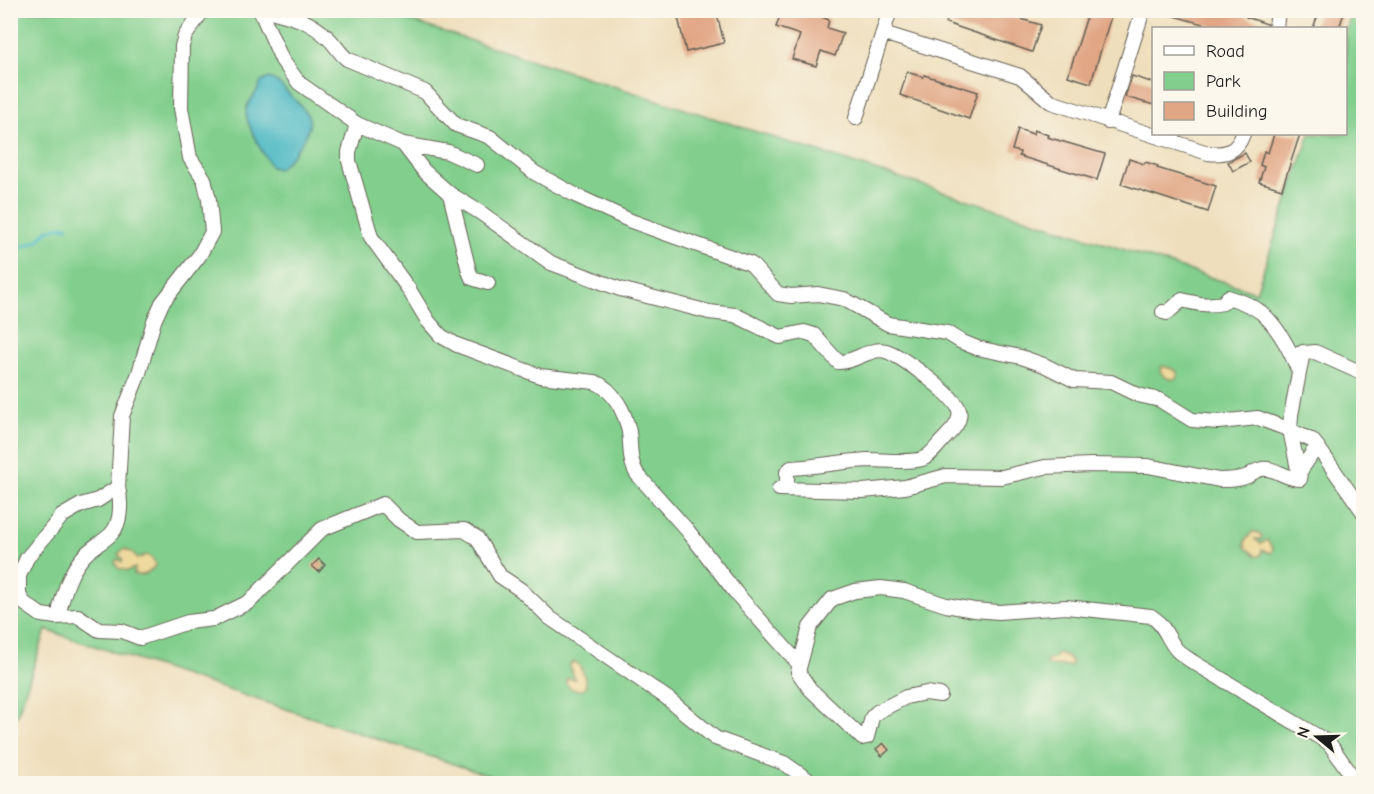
<svg xmlns="http://www.w3.org/2000/svg" width="1374" height="794" viewBox="0 0 1374 794" font-family="'Comic Neue',sans-serif">
	<rect width="100%" height="100%" fill="#fbf7ec"/>
	<filter id="ink" filterUnits="userSpaceOnUse"><feTurbulence type="fractalNoise" baseFrequency=".0167" numOctaves="2"/><feDisplacementMap in="SourceGraphic" scale="12" xChannelSelector="R" yChannelSelector="G"/><feConvolveMatrix kernelMatrix="1 2 1 2 8 2 1 2 1" color-interpolation-filters="sRGB"/></filter>
	<filter id="wash" filterUnits="userSpaceOnUse"><feTurbulence type="fractalNoise" baseFrequency=".008" numOctaves="4" result="noise"/><feDisplacementMap in="SourceGraphic" scale="24" xChannelSelector="R" yChannelSelector="G"/><feGaussianBlur stdDeviation="1.35" result="paint"/><feColorMatrix in="noise" values="0 0 0 0 0 0 0 0 0 0 0 0 0 0 0 0 0 1.4 0 .05"/><feComposite in="paint" operator="in"/></filter>
	<g filter="url(#wash)">
		<rect width="100%" height="100%" fill="#eedebb"/>
		<path fill="#82cf8d" stroke="#4f7654" stroke-width="1.5" d="M11 11H379L1256 292 1310 134H1346V31L1352 11H1363V783H511L46 630 17 716 11 714Z"/>
		<path fill="#eeda9e" stroke="#857b5d" stroke-width="1.5" d="M1162 366 1175 370 1178 374 1176 378C1170 381 1163 377 1160 371Z
			M1253 531 1262 535 1261 539H1255L1261 544 1267 540 1273 549 1271 553 1262 550 1260 556H1256L1245 547V541Z
			M124 549 133 553 137 559 146 555 151 557 156 565C150 571 144 578 134 574L135 568 127 571 118 568 115 562 117 559 121 562 123 560 118 554Z
			M1058 653 1066 656 1072 662 1070 666 1047 665 1046 660 1053 659Z
			M575 662C583 667 585 676 586 685L582 690 572 689 566 684 567 678 575 679 570 666 571 663Z"/>
		<path fill="#49b7c2" stroke="#326a6f" stroke-width="1.5" d="M269 78C278 80 284 89 291 96 297 102 306 109 309 118 314 131 289 161 278 169L271 167C264 155 241 118 247 107 251 98 258 92 261 82Z"/>
		<g fill="none" stroke-linecap="round" stroke-linejoin="round">
			<path stroke="#49b7c2" stroke-width="4" d="M435 19 439 10
				M10 257 16 250 39 240C44 230 57 226 67 227"/>
		</g>
		<g id="blocks">
			<path fill="#e1a684" d="M686 10H716L724 43 686 52 677 13Z
				M782 10H824L822 17 829 20 827 28 843 33 835 56 821 51 816 66 792 59 800 35 776 27Z
				M950 10H991L1041 25 1032 52 946 23Z
				M1089 10H1105L1112 13 1091 83 1068 76Z
				M1163 10H1248L1246 17 1267 24V28H1217L1163 13Z
				M1320 10H1345L1339 28H1313Z
				M907 72 923 77 924 75 978 92 969 119 900 95Z
				M1132 76 1154 83V105L1125 97Z
				M1018 129 1033 134 1034 130 1048 135 1047 137 1105 154 1097 180 1019 156 1020 152 1012 150Z
				M1274 134H1300L1282 189 1259 182 1264 167 1260 165 1264 151 1268 153Z
				M1245 153 1250 162 1233 171 1228 162Z
				M1129 159 1144 164 1145 162 1158 166 1157 168 1216 186 1208 212 1121 184Z
				M319 559 325 565 319 572 312 566Z
				M883 743 889 750 882 756 876 749Z"/>
		</g>
	</g>
	<g filter="url(#ink)">
		<use href="#blocks" fill-opacity="0" stroke="#666054" stroke-width="1.5"/>
		<g fill="none" stroke-linecap="round" stroke-linejoin="round">
			<g stroke="#666054" stroke-width="16">
				<path id="minor" d="M203 10 185 36 182 46 181 108 190 158 204 179 209 200 212 232 199 256 162 303 154 321 139 373 122 416 118 487 98 500 81 505 62 516 27 558 19 576V595L24 603 41 615 56 617 78 616 99 630 122 631 140 638 188 622 214 619 249 602 322 529 383 504 399 520 417 532 464 530 477 538 500 576 521 590 550 618 667 698 715 738 784 763 814 784
					M260 10 282 60 299 83 357 124 403 144 424 171 450 194 481 213 551 263 620 289 709 312 735 315 780 337 804 332 814 335 838 362C855 363 869 347 886 351 900 355 956 396 959 410 962 423 950 432 942 441 936 447 931 456 922 459 912 463 881 460 868 460 842 461 817 467 791 468L787 472V489
					M267 10C290 16 310 20 328 38 336 45 339 53 347 59L425 92 456 125 490 137 535 173 577 196 631 221 751 264 778 294 791 296 818 294 844 299 888 324 947 333 960 341 977 348 1021 357 1044 365 1074 380 1111 382 1138 395 1160 400 1192 420 1218 422 1258 418 1290 430 1313 441
					M1276 28 1278 10
					M883 33 1020 76 1051 102 1208 153C1225 155 1237 152 1243 134
					M856 118 890 10
					M1108 122 1143 10
					M357 124 349 152V161L371 237 408 288 428 321 441 336 457 345 540 376 595 382C614 390 625 412 629 432 631 447 629 461 637 474L688 531 736 593 799 664
					M403 144 448 152 477 165
					M450 194 469 271 472 278 488 283
					M1163 312 1167 313 1182 300C1197 304 1207 306 1223 303L1228 297C1240 301 1252 305 1262 313 1279 328 1291 352 1299 372
					M1296 354 1315 352 1364 374
					M1317 446 1364 513
					M1299 473 1317 446 1312 440
					M779 489 863 491 905 487 946 476 1002 477 1045 467 1091 465 1148 466 1219 480C1229 480 1239 480 1248 476 1252 473 1257 470 1262 469 1274 467 1286 479 1300 479L1290 430 1291 415 1303 352
					M60 608C65 589 70 572 83 557 91 547 104 542 112 533 122 522 121 500 118 487
					M940 695 926 693 906 697 877 712 872 717 867 737 862 738 810 689 798 672 810 627 832 599 855 591 881 588 904 591 946 605 974 610 999 612 1066 607 1151 616C1164 624 1167 638 1176 649 1180 654 1187 658 1193 662L1329 743 1355 780 1359 784"/>
			</g>
			<use href="#minor" stroke="#fff" stroke-width="14"/>
		</g>
	</g>
	<rect width="1374" height="794" fill="none" stroke="#fbf7ec" stroke-width="36"/>
	<rect x="1152" y="27" width="195" height="108" fill="#fbf7ec" stroke="#a29f99" stroke-width="1.5"/>
	<rect x="1164" y="46" width="30" height="9" fill="#ffffff" stroke="#a29f99" stroke-width="1.5"/>
	<text x="1206" y="57" font-size="18" fill="#1c1c1c">Road</text>
	<rect x="1164" y="72" width="30" height="18" fill="#82cf8d" stroke="#a29f99" stroke-width="1.5"/>
	<text x="1206" y="87" font-size="18" fill="#1c1c1c">Park</text>
	<rect x="1164" y="102" width="30" height="18" fill="#e1a684" stroke="#a29f99" stroke-width="1.5"/>
	<text x="1206" y="117" font-size="18" fill="#1c1c1c">Building</text>
	<g transform="translate(1317 737) rotate(289)" stroke="#fbf7ec" stroke-width="4.5" paint-order="stroke">
	<path d="M0-4.5L10 22L0 15L-10 22Z" fill="#1c1c1c"/>
	<text y="-9" font-size="16" font-weight="bold" text-anchor="middle" fill="#1c1c1c">N</text>
	</g>
</svg>
